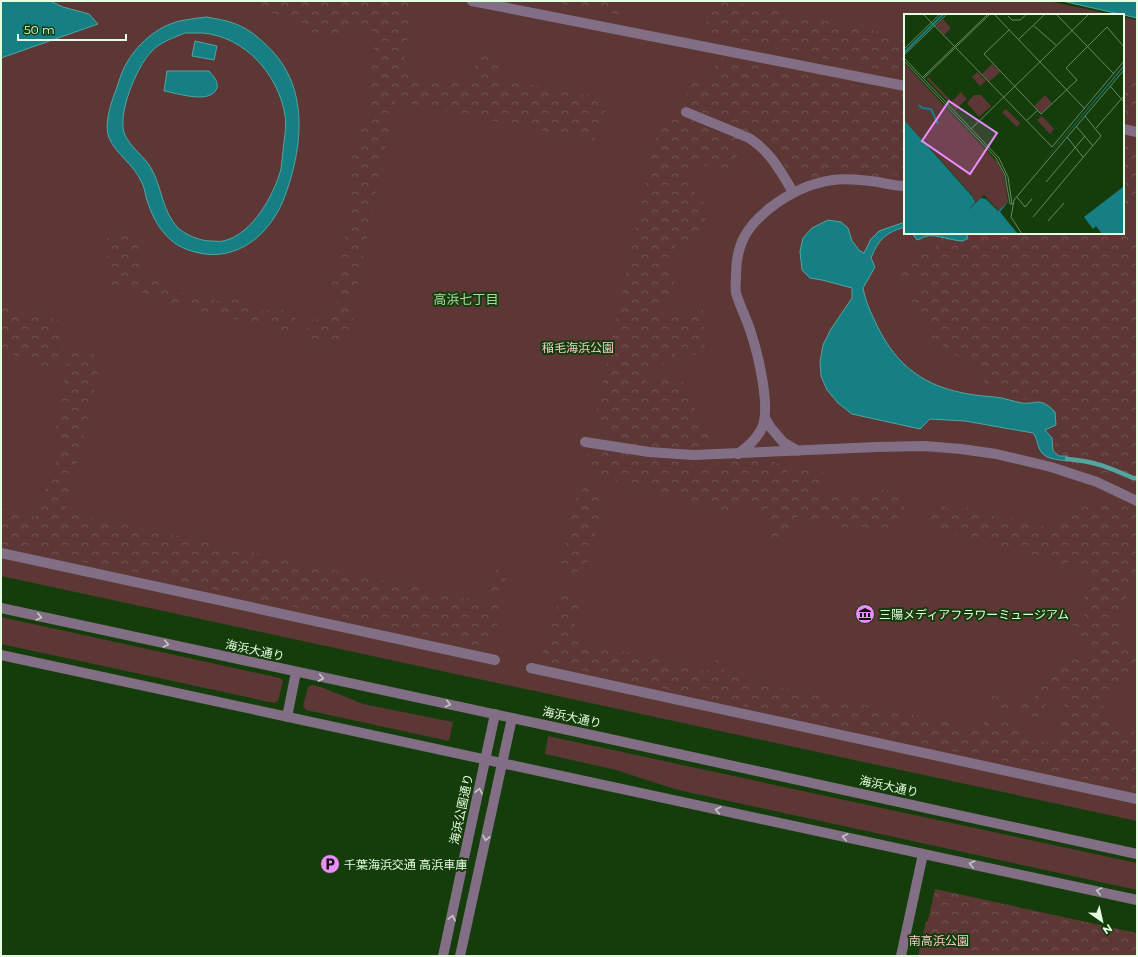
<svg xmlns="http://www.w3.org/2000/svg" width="1138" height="957" viewBox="0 0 1138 957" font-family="Montserrat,'Noto Sans JP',sans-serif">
	<defs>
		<pattern id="forest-crowns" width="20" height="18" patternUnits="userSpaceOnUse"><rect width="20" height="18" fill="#5c3736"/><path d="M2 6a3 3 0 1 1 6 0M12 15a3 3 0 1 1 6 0" fill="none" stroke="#735553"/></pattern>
	</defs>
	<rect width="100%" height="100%" fill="#143d0b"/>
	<path fill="#5c3736" d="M1 1H1048L1115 15H905V233H1123V17L1137 20V821L1 576Z
		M1 617 280 678 283 681 278 701 274 703 1 644Z
		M312 685 321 687 363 704 453 722 449 741 306 710 303 706 308 687Z
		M548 736 1137 863V890L678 790 616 770 545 754Z
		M926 921 1092 956H918Z"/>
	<path fill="url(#forest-crowns)" d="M252 1H410L412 9 403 68 417 77 471 83 478 53 499 61V79L589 95 605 110 598 136 587 144 579 138 395 101 355 296 350 300 355 315 340 345 303 337 311 320 335 317 338 299 328 294 337 270 350 216 348 208 353 152 371 104 368 90 376 32 351 25 334 40 306 30 300 18 286 21Z
		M550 1H621L619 15Z
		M711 1H726L905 37V75L704 34Z
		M717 58 905 95V179L895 174 886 179 832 173 805 183 799 171 789 174 766 134 759 139 743 131 735 143 739 152 730 170 697 164 684 180 704 203 707 231 689 247 675 246 673 263 661 269 676 275 670 300 662 298 654 308 666 319 676 309 689 315 703 309 705 351 691 356 681 346 673 360 650 369 646 383 659 387 667 375 680 377 695 410 694 420 710 429 706 449 680 461 704 467 735 459 769 461 786 466 790 484 806 463 823 470 820 493 842 491 859 498C883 485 886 486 906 504L892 528 838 527 797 517 780 538 771 539 767 521 772 507 759 511 742 495 729 512 596 475 586 462 589 447 609 451 607 426 599 419 597 409 661 114 692 123 686 101 691 80 712 81Z
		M1123 78 1137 81V119L1123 116Z
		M1123 140 1137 143V197L1123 213Z
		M1123 222 1132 233 1137 246V486L1071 464 1052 441 1060 426 1059 404 1046 397 1020 400 984 382V374L930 337 931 324 916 317 911 296 926 278 914 279 902 276 898 263 936 247 938 233H1123Z
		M116 232 133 237 140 251 138 267 142 277 156 278 188 296 196 293 216 301 234 299 262 311 278 308 295 317 301 330 292 336 273 331 268 321 254 323 164 304 158 296 110 287 105 239Z
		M1 300 8 301 16 310 59 320 64 340 58 367 42 366 1 350Z
		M71 345 95 355 98 374 65 512 488 603 497 564 508 570 495 634 486 648 1 544V508L35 517 59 454 55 428Z
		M584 488 598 489 600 512 590 559 572 577 560 569 575 500Z
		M940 501 950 512 974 507 1004 521 1014 517 1050 529 1069 521 1075 508 1119 503 1137 513V572L1121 610 1116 640 1127 637 1137 654V664L1134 671 1102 698 1104 716 1137 734V790L719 701 540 661 563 588 574 591 580 604 571 639 707 671 718 657 727 676 985 730 983 716 1022 727 1027 738 1058 745 1067 690H1050L1041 719 985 705 992 696 1033 703 1040 676 1059 665 1097 653 1089 640 1076 641 1073 623 1088 622 1081 609 1091 573 1073 561 1061 565 928 526 932 505Z
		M935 889 1137 933V956H986L923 943Z"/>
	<path fill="#157f84" stroke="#53a5a0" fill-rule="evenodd" d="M1 1H50L63 7 89 14 98 24 1 58Z
		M1062 1H1137V18Z
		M207 17C216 19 225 20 233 23 245 27 256 35 264 43 309 82 304 142 286 193 273 232 238 264 195 252 187 250 177 246 171 240 158 229 151 214 146 197 145 192 144 186 141 181 134 165 116 154 109 138 104 125 110 107 114 95 118 86 120 75 125 66 136 45 157 26 180 21 189 19 198 18 207 17ZM185 33C191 33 197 33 203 33 245 37 278 74 285 115 287 126 284 140 283 151 282 157 282 163 281 169 274 195 252 235 223 241 219 242 215 241 211 241 200 241 186 235 178 228 162 211 162 187 151 168 144 156 131 148 125 135 116 116 137 66 151 52 160 42 173 38 185 33Z
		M195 41 217 46 214 60 192 56Z
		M167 71H209C214 77 220 83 216 90 208 104 177 93 164 91Z
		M828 220 841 222 848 228 852 241 860 251 864 253 871 239 879 231 905 222V227C886 232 878 240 871 258L875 267 863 288C865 299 869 309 874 319 892 360 918 384 963 393 976 396 990 396 1002 398 1007 399 1012 401 1017 402 1035 407 1038 394 1055 412L1056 425 1045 430 1052 438 1053 451 1059 456H1067V461C1056 459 1044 460 1039 448 1037 443 1037 438 1033 433L965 421 930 419 920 429 852 414 838 403 827 390 821 376 820 362 823 345 831 329 852 298V288L822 280 810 278 802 270 800 251 803 238 812 228Z
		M912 233H966L968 238 963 241C953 241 935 234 927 236 923 237 921 239 917 240Z"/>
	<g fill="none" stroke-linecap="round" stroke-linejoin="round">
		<path stroke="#53a5a0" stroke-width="4.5" d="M1067 459C1094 461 1108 467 1133 478H1137"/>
		<path stroke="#826f85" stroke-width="10" d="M472 1 905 86
			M686 112 749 138C770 151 781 172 793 192
			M1123 129 1137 132
			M765 418 771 428 783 442 798 451
			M585 442 649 452 693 455 877 447 924 446 961 449 996 454 1051 467 1097 482 1137 501
			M738 454C747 447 755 441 761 430 772 411 758 354 751 333 747 319 740 307 736 293 735 288 736 281 736 275 736 245 746 227 770 208 788 194 810 183 833 180 848 178 863 180 878 182 887 184 896 186 905 186
			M1 553 495 660
			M1 608 596 736 1137 854
			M1 655 1137 900
			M531 668 1137 799
			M287 717 296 672
			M443 956 495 714
			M460 956 512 718
			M901 956 923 854"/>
	</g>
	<defs><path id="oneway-chevron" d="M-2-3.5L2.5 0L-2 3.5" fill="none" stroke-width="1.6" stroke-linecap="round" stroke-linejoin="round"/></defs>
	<g stroke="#c2cbc1">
		<use href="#oneway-chevron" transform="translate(39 617) rotate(12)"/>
		<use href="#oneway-chevron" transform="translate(166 644) rotate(12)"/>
		<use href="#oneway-chevron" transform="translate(321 678) rotate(12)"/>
		<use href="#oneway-chevron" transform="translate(448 704) rotate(12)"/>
		<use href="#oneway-chevron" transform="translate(479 791) rotate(-78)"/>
		<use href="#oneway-chevron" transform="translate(718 810) rotate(-168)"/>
		<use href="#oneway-chevron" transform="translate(845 837) rotate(-168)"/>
		<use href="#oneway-chevron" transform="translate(486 838) rotate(102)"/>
		<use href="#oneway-chevron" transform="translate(972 864) rotate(-168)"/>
		<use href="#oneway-chevron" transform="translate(1099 891) rotate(-168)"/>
		<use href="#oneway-chevron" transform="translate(452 918) rotate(-78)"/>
	</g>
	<defs>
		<g id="museum-disc" transform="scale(1)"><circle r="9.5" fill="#ea8dfd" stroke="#143d0b"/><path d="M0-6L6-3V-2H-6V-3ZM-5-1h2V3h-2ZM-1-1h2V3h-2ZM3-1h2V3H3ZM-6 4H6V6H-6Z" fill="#111"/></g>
		<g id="parking-disc" transform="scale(1)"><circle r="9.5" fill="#ea8dfd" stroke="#143d0b"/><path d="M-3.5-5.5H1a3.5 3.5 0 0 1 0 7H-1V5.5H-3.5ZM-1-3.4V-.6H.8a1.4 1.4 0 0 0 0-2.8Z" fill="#111"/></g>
	</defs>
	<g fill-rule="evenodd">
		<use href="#museum-disc" x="865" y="614"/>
		<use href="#parking-disc" x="330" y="864"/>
	</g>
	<g text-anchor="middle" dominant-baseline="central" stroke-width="4" stroke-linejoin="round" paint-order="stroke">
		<g font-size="12" fill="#f6cccb" stroke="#143d0b">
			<text x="578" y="347">稲毛海浜公園</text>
			<text x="939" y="940">南高浜公園</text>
		</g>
		<g font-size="12" fill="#e5fde1" stroke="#143d0b" text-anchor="start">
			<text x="879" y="614">三陽メディアフラワーミュージアム</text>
			<text x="344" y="864">千葉海浜交通 高浜車庫</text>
		</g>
		<g font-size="12" fill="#e5fde1" stroke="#143d0b">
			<text transform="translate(255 650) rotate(12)">海浜大通り</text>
			<text transform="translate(572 717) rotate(12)">海浜大通り</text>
			<text transform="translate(889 786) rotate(12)">海浜大通り</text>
			<text transform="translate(461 809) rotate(-78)">海浜公園通り</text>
		</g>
		<g font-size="13" fill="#aad8a1" stroke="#143d0b">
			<text x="466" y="299">高浜七丁目</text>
		</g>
	</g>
	<g transform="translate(904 14)">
		<rect width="220" height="220" fill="#143d0b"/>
		<path d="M39 5 47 14 40 21 32 12ZM0 49 94 149 100 161 104 188 99 194 94 196 80 181 64 196 71 188 68 181 0 106ZM88 50 96 58 85 68 78 60ZM73 58 82 67 76 72 68 63ZM57 78 63 85 53 94 47 88ZM70 81H77L87 92 75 103 63 89ZM141 81 148 89 137 99 130 92ZM102 95 116 109 113 113 98 98ZM138 102 150 115 146 120 133 106Z" fill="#5c3736"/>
		<path d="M24 63 54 94 52 96 23 65ZM17 70 62 117 59 119 60 116 45 101H38L36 104 41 112 31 103 30 105 34 110 36 123 28 127 21 120 25 119V112L28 111 19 103 21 94H27L28 100 34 104 40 98 30 87 29 93 25 92 23 83 17 89 14 87 16 92 7 95 13 87 7 80 3 83 5 89 0 84 11 75 9 78 15 79V83L20 82 22 79ZM0 101 26 126 37 138 24 128ZM43 112 54 124 37 137 29 128 33 126 39 133 47 128 45 127 50 125V120ZM64 119 89 144 97 157 102 182 100 191H93L67 167 77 171 83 169V158L85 167 79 176 93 190 101 185 97 180 98 174H93L99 170 94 154 84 159 73 145 78 136 61 122ZM80 137 92 151 86 156 74 143ZM62 136 70 145 68 147 61 137 51 148 65 165 49 148 51 145 44 138 52 144Z" fill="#5c3736" fill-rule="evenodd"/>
		<path d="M38 0H41L0 40V37ZM220 51V53L133 155ZM0 106 68 182 71 188 64 196 77 184 82 185 94 197 104 188 96 198 114 220H0ZM220 169V220H198L192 212 189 215 180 203 219 173Z" fill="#157f84"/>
		<path fill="none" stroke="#157f84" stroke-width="2" d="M15 91 18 94 27 95 34 110M209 220V209L220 201"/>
		<path fill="none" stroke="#688a61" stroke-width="1" d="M19 0 148 133M90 0 181 95M152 0 210 60M104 2 108 6H116L123 0M130 12 153 32M105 16 80 40 137 100 173 66 162 54 203 13 220 33M114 26 141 0M0 35 36 0M0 41 43 0M0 44 95 144 104 163 108 190M0 47 92 144 101 161 106 190H109M18 64 84 0M19 65 86 0M206 72 220 88M122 107 134 96M172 112 189 132M192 114 220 82M67 115 185 0M163 123 179 143M148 133 220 47M142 168 181 122M113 183 121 193 128 185M129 203 197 122 181 102M144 207 160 189M118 220 107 203 110 186 220 56"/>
		<path fill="#ea8dfd" fill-opacity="0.15" stroke="#ea8dfd" stroke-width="2" d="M45 87 93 119 66 160 18 127Z"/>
		<rect width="220" height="220" fill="none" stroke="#e5fde1" stroke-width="2"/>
	</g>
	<rect width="1138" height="957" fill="none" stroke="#e5fde1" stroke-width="4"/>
	<g transform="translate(1102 921) rotate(146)" stroke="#143d0b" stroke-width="3" paint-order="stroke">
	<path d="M0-3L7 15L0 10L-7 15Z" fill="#e5fde1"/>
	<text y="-6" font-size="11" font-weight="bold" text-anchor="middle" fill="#e5fde1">N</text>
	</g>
	<path d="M18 34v6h108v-6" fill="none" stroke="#e5fde1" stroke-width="2"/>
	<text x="24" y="34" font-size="12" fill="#e5fde1" stroke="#143d0b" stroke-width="3" paint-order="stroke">50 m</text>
</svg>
